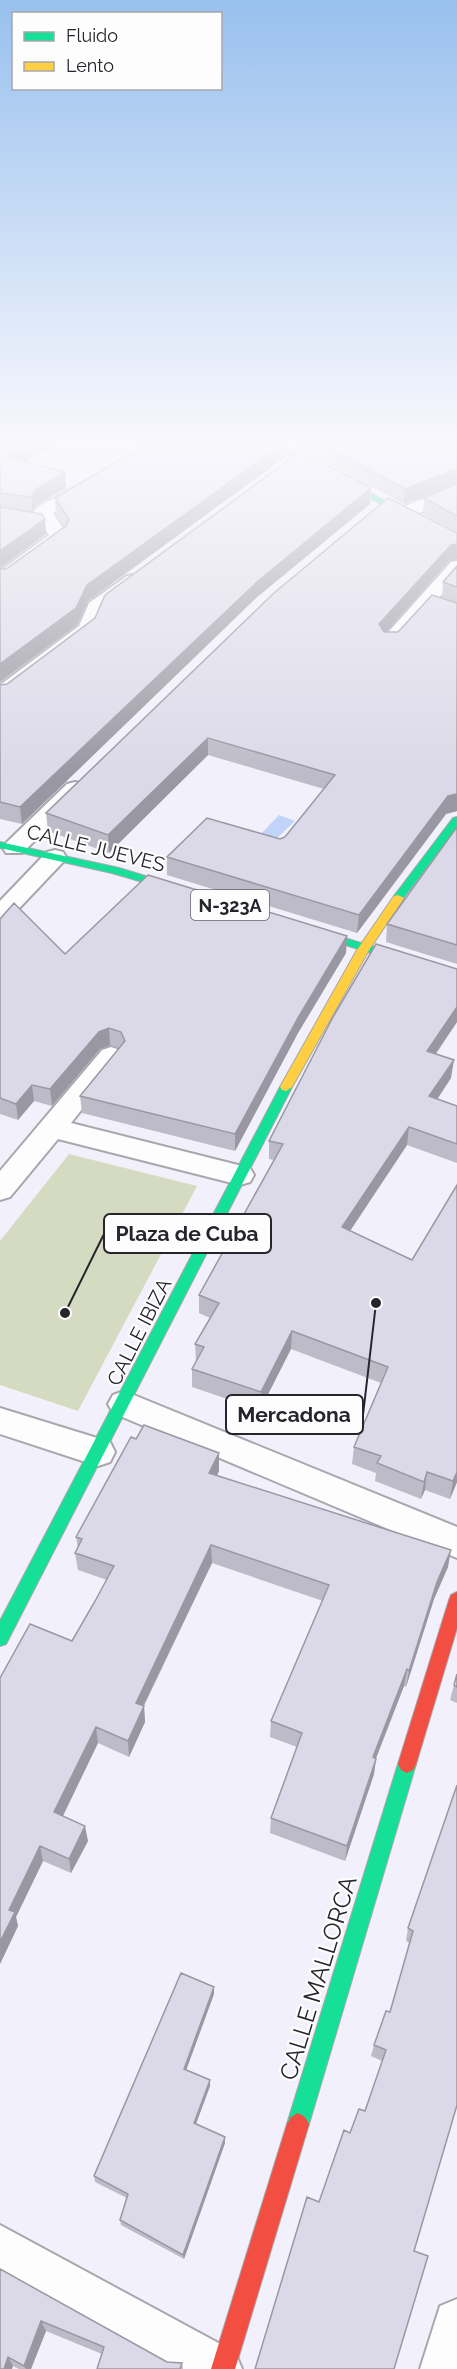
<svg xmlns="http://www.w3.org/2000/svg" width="457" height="2369" viewBox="0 0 457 2369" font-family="Raleway,sans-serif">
	<rect width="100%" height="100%" fill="#f2f0fa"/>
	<path fill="#d5dbc1" d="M69 1154 197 1186 78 1411 0 1385V1241Z"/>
	<path fill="#c1d3f8" d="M279 815 295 821 275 840 260 835Z"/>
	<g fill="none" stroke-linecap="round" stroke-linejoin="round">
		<g stroke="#a8a7ae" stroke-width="4">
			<path id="street" d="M88 480 94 481 96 485 94 489 53 513 68 536 65 540 6 583 0 584V571L49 535 34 511 37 507Z
				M457 485V496L410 517 404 518 395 513 398 509Z
				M457 561V577L397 646H383L380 642 383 638 451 562Z
				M133 575 142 580 104 610 95 633 7 699 0 701V685L79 626 89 603 127 576Z
				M75 782 83 784 86 789 83 794 22 853H6L3 848 6 843 67 784Z
				M55 850 63 852 66 857 63 862 8 920 0 922V901L47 852Z
				M111 1047 120 1050 124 1056 71 1123 250 1168 254 1175 250 1182 240 1185 58 1139 10 1197 0 1200V1171L102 1050Z
				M124 1391 457 1527V1558L113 1413 108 1404 113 1395Z
				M0 1408 110 1442 115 1452 110 1462 98 1466 0 1434Z
				M0 2225 235 2352 242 2369H170L0 2274Z
				M457 2299V2369H420L440 2306Z"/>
		</g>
		<g stroke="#a8a7ae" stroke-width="2">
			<path id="fast" d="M272 445H282L457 540V545Z
				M457 817V827L402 900H394V896L453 818Z
				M0 842 119 868 191 890 193 892 187 895 112 873 0 848Z
				M305 926 457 972V980L301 931V927Z
				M286 1083 292 1087 6 1644 0 1646V1621L280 1087Z
				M407 1755 413 1758 416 1764 309 2124 305 2131 298 2135 291 2131 287 2124 398 1764 401 1758Z"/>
		</g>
		<g stroke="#a8a7ae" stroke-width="2">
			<path id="slow" d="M398 895 404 898 369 950 292 1087 286 1091 282 1090 280 1087 357 950 394 896Z"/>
		</g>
		<g stroke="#a8a7ae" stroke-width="2">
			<path id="jam" d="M457 1592V1628L416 1764 413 1770 407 1773 401 1770 398 1764 449 1600 451 1595Z
				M298 2113 305 2117 309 2124 235 2369H211L287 2124 291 2117Z"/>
		</g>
		<use href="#street" fill="#fdfdfe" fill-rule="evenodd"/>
		<use href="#fast" fill="#16e098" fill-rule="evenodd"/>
		<use href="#slow" fill="#ffcf43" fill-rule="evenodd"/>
		<use href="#jam" fill="#f24e42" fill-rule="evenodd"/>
	</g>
	<path fill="#bcbbc7" d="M0 445H56L25 461 65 472 66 488 36 505 33 513 45 519 46 534 0 568Z
		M145 445H285V457L88 601 77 625 0 682V569H6L64 526 56 514 55 498Z
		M295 445H457L404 504Z
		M457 484V532L423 514 424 498Z
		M371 488 370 504 256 598 22 824 0 819V685L7 684Z
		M457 533V559L449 561 386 632H398L442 598 443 582 457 566V811L446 814 357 933 167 875V857L280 839 285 837 324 789 208 755 109 853 48 831 46 813Z
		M457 827V964L386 942 387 924Z
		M0 919 65 954 346 953 298 1033 235 1151 82 1113 80 1096 119 1048 110 1045 100 1049 52 1106 34 1101 18 1120 0 1114Z
		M457 969V1022L436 1054 451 1078 437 1099 457 1106V1163L407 1145 350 1231 412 1260 457 1185V1482L450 1499 425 1490 421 1499 375 1481 376 1473 352 1464 354 1447 381 1383 291 1349 260 1410 192 1387V1369L196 1362 195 1344 210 1318 199 1313V1295L274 1160 269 1159V1141Z
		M136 1439 219 1453V1471L217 1475 448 1567 434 1599 406 1687 404 1686 376 1759 374 1774 345 1861 270 1833 271 1818 297 1747 270 1737 271 1721 323 1601 212 1563 144 1706 145 1722 129 1757 98 1743 63 1816 88 1841 71 1873 43 1861 16 1917 18 1926 0 1964 72 1641 107 1580 78 1570 75 1553 78 1548 76 1537Z
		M457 1674V1703L450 1700Z
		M457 1785 414 2251 394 2369 319 2202 350 2133 365 2111 382 2061 371 2056 374 2045 390 2012 410 1943 406 1941 408 1928Z
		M214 1994 186 2070 210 2080V2086L196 2124 225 2137V2143L184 2259 121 2225 120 2220 127 2198 95 2182 94 2176Z
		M0 2269 167 2362 182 2363 183 2369H97L102 2354 46 2331 31 2369H19L13 2366 0 2369Z"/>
	<path fill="#9998a2" d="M25 445H56L6 471 5 456Z
		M281 445H285V457L88 601 77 625 0 682V664L87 585Z
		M457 469V484L404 504 405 489Z
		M65 472 66 488 36 505 33 513 31 497 35 490Z
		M371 488 370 504 256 598 22 824 20 807 257 582Z
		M45 519 46 534 0 568V551Z
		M457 544V559L449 561 378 641 379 624 451 545Z
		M208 738V755L109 853 108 835Z
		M457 794V811L446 814 357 933 359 915 448 796Z
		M347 936 346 953 298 1033 235 1151V1134L299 1016Z
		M457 1007V1022L425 1069 427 1051Z
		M109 1028 110 1045 100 1049 52 1106 50 1089 99 1032Z
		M454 1060 451 1078 427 1115 429 1096Z
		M32 1085 34 1101 18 1120 16 1104Z
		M409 1127 407 1145 340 1246 342 1227Z
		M292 1331 291 1349 260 1410 261 1392Z
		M219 1453V1471L210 1491 209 1473Z
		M427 1472 425 1490 421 1499 424 1482Z
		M457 1472V1482L450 1499 453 1481Z
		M211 1545 212 1563 137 1719 136 1703Z
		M451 1550 448 1567 434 1599 406 1687 409 1671 437 1582Z
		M407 1669 404 1686 370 1773 373 1757Z
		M144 1706 145 1722 129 1757 128 1741Z
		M96 1727 98 1743 57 1828 54 1812Z
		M376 1759 374 1774 345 1861 347 1846Z
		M85 1826 88 1841 71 1873 69 1859Z
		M40 1846 43 1861 16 1917 18 1926 0 1964V1942L9 1910Z
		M214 1987V1994L184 2076V2069Z
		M210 2080V2086L194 2129V2123Z
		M225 2137V2143L184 2259 183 2255Z
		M41 2321 46 2331 31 2369H26L24 2366Z
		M8 2357 13 2366 12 2369H4Z"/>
	<path fill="#dbd9e7" stroke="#9998a2" stroke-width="1.5" d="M0 445H25L5 456 65 472 35 490 31 497 0 493Z
		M145 445H281L87 585 76 608 0 664V569H6L66 526 69 519 55 498Z
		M324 445H457V469L405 489Z
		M301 451 371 488 257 582 20 807 0 802V685L7 684 95 618 105 595Z
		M457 484V516L424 498Z
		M388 498 457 533V544L451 545 379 624 384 632H398L432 595 457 603V794L448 796 359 915 167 857 207 818 280 839 285 837 335 775 208 738 108 835 46 813 274 593Z
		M0 507 42 514 45 519 0 551Z
		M457 566V587L443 582Z
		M457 827V945L387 924Z
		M148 875 347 936 299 1016 235 1134 80 1096 125 1041 121 1032 109 1028 99 1032 50 1089 32 1085 16 1104 0 1098V919L14 903 65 954Z
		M376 944 457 969V1007L427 1051 454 1060 429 1096 457 1106V1144L409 1127 342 1227 412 1260 457 1185V1472L453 1481 427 1472 424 1482 377 1463 381 1456 354 1447 388 1367 292 1331 261 1392 192 1369 204 1347 195 1344 219 1303 199 1295 283 1144 269 1141 333 1017Z
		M144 1425 219 1453 209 1473 451 1550 437 1582 409 1671 407 1669 373 1757 376 1759 347 1846 271 1818 302 1733 271 1721 329 1585 211 1545 136 1703 144 1706 128 1741 96 1727 54 1812 85 1826 69 1859 40 1846 9 1910 15 1912 0 1942V1678L30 1624 72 1641 94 1603 114 1566 75 1553 82 1539 76 1537 131 1437 136 1439Z
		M457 1674V1687L454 1685Z
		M457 1785V2105L414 2251 428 2256 394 2369H255L307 2197 319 2202 344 2130 350 2133 359 2109 365 2111 386 2050 374 2045 386 2011 390 2012 413 1931 408 1928Z
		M181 1973 214 1987 184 2069 210 2080 194 2123 225 2137 183 2255 120 2220 128 2194 94 2176Z
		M0 2269 167 2362 182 2363 180 2369H97L104 2347 41 2321 24 2366 8 2357 4 2369H0Z"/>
	<linearGradient id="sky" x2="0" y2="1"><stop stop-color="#98c0ee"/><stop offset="0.57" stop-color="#f9f8fd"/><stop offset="1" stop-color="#f9f8fd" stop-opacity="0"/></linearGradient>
	<rect width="457" height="777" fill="url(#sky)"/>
	<g text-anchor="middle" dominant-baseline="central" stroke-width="4.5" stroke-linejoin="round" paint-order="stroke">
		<rect fill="#fdfdfd" stroke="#66666b" stroke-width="1.5" x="191" y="890" width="78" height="30" rx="4.5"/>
		<g font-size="18" font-weight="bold" fill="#26252c">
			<text x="230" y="905">N-323A</text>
		</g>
		<g font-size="20" fill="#26252c" stroke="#fdfdfd">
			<text transform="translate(96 848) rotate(14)">CALLE JUEVES</text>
			<text transform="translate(139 1332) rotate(-63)">CALLE IBIZA</text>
		</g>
		<g font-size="24" fill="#26252c" stroke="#fdfdfd">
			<text transform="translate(318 1978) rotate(-73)">CALLE MALLORCA</text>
		</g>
	</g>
	<path fill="none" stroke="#26252c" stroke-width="2" d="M65 1313L104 1234M376 1303L363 1415"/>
	<g fill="#26252c" stroke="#fdfdfd" stroke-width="2">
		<circle cx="65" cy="1313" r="6"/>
		<circle cx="376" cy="1303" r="6"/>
	</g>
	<g fill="#fdfdfd" stroke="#26252c" stroke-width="2">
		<rect x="104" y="1214" width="167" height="39" rx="6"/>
		<rect x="226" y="1395" width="137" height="39" rx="6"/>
	</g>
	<g font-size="21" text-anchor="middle" font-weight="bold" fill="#26252c">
		<text x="187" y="1241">Plaza de Cuba</text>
		<text x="294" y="1422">Mercadona</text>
	</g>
	<rect x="12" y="12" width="210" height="78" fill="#fdfdfd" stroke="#a7a7a9" stroke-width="1.5"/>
	<rect x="24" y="32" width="30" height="9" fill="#16e098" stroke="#a7a7a9" stroke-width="1.5"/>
	<text x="66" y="42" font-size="18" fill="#26252c">Fluido</text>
	<rect x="24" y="62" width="30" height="9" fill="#ffcf43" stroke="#a7a7a9" stroke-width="1.5"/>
	<text x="66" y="72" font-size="18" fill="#26252c">Lento</text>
</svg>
